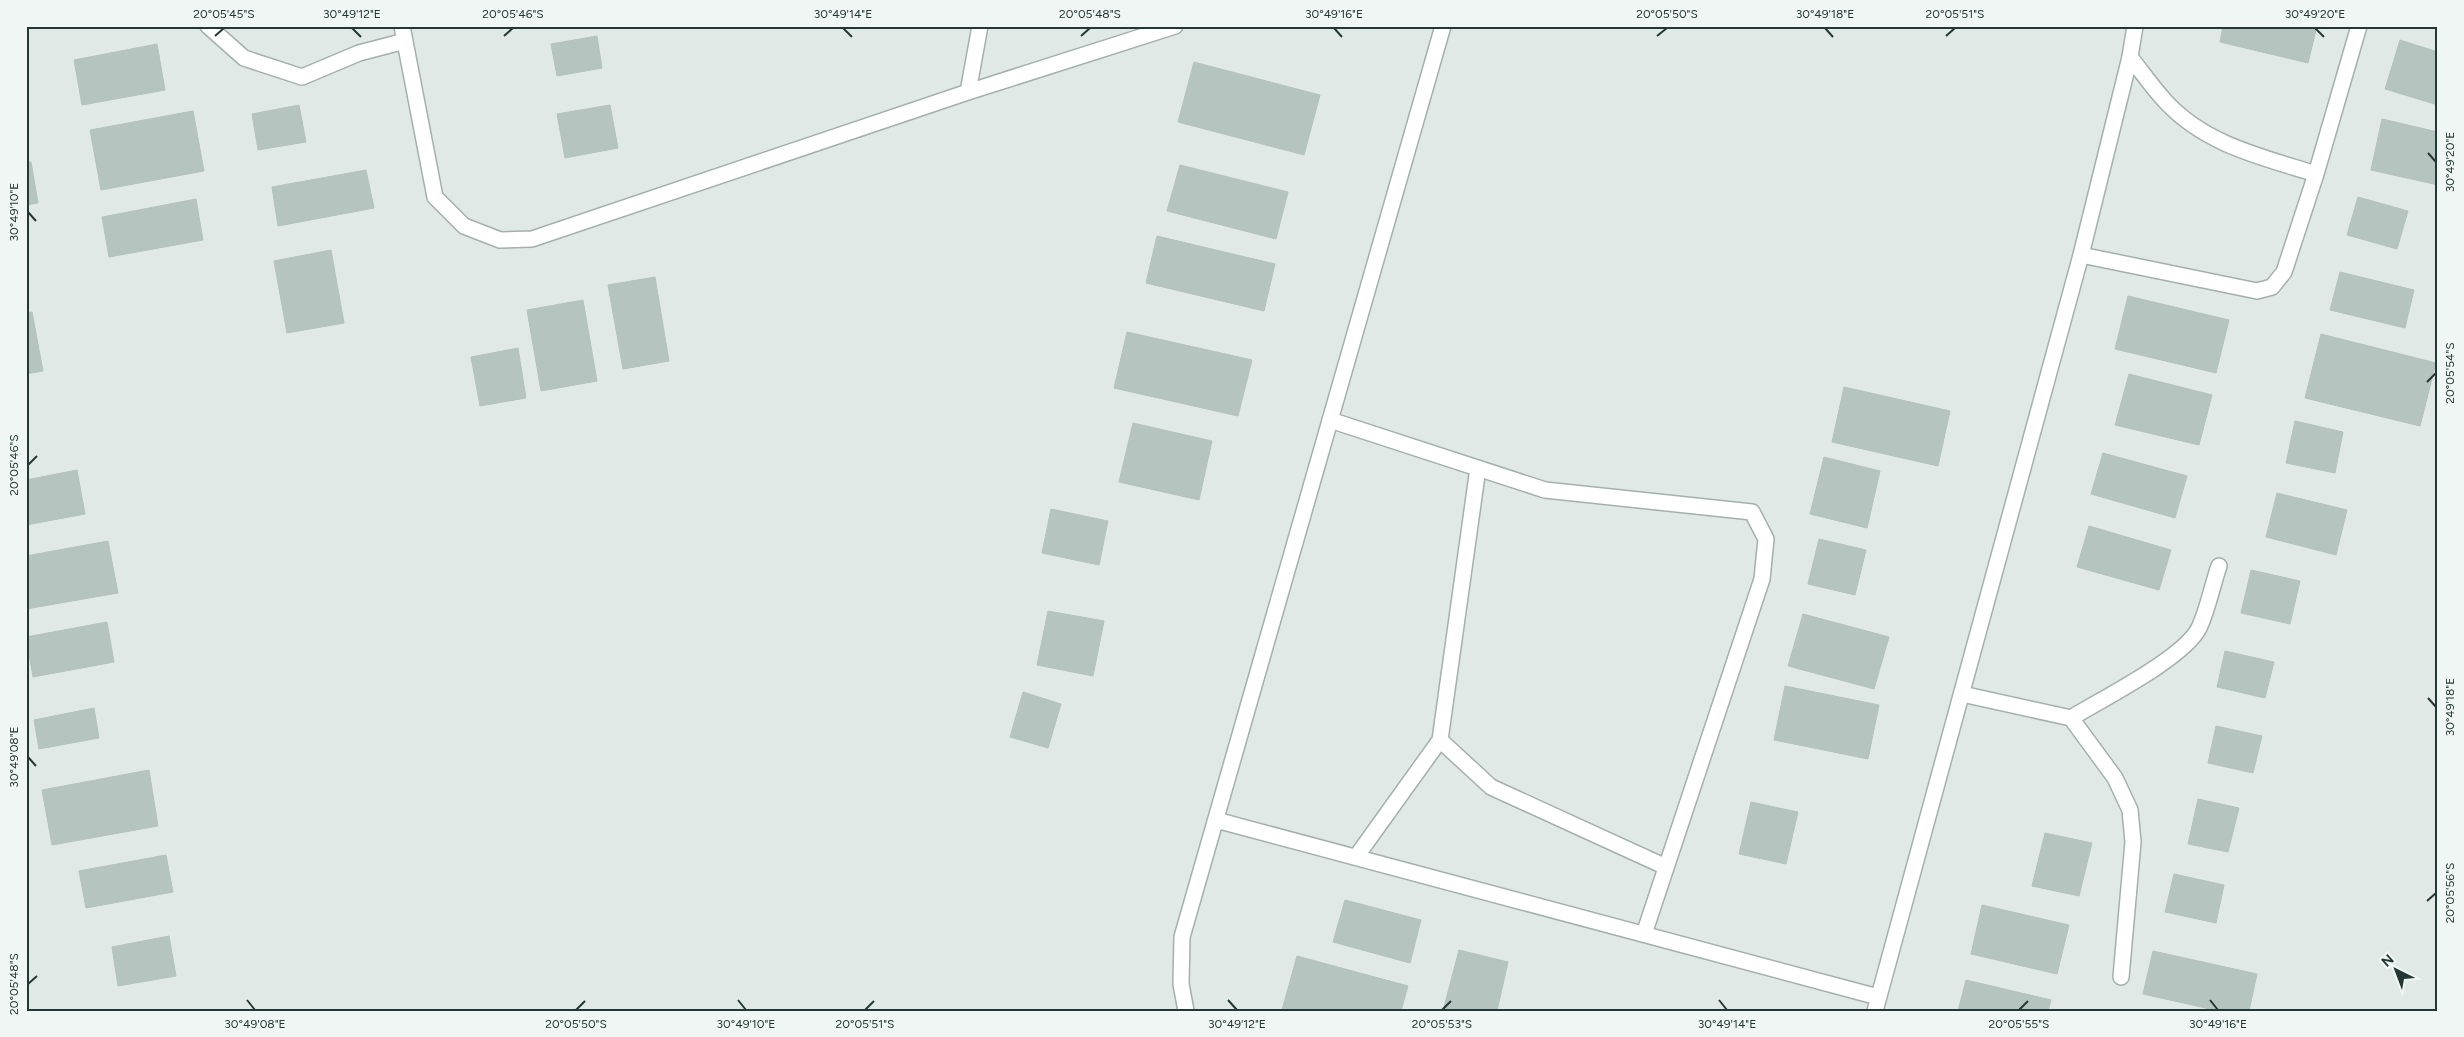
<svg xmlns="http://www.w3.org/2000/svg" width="2464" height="1037" viewBox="0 0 2464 1037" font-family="Figtree,sans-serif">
	<rect width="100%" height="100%" fill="#e1e9e7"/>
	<path fill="#b6c4c0" stroke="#b4c2be" d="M2223 26H2317L2308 63 2220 42Z
		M597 36 602 68 557 76 551 44Z
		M2400 40 2438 52V105L2385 89Z
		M157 44 165 90 82 105 74 60Z
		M1194 62 1320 95 1304 155 1178 122Z
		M299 105 306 142 258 150 252 114Z
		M610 105 618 148 565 158 557 114Z
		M193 111 204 171 101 190 90 130Z
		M2382 119 2438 132V185L2371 170Z
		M26 162H31L38 203 26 205Z
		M1180 165 1288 192 1276 239 1167 211Z
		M366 170 374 208 278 226 272 187Z
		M2358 197 2408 211 2397 249 2347 235Z
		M196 199 203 240 109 257 102 217Z
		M1157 236 1275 264 1264 311 1146 283Z
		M331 250 344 323 287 333 274 261Z
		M2340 272 2414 290 2405 328 2330 310Z
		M655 277 669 361 623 369 608 285Z
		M2128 296 2229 320 2216 373 2115 349Z
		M583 300 597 381 541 391 527 310Z
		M32 312 43 371 26 374V313Z
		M1127 332 1252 360 1238 416 1114 388Z
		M2321 334 2436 363 2420 426 2305 398Z
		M518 348 526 398 480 406 471 357Z
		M2129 374 2212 395 2199 445 2115 425Z
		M1844 387 1950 411 1938 466 1832 442Z
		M2295 421 2343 432 2335 473 2286 463Z
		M1133 423 1212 441 1199 500 1119 482Z
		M2103 453 2187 476 2175 518 2091 494Z
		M1824 457 1880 471 1867 528 1810 514Z
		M77 470 85 514 26 525V480Z
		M2277 493 2347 510 2336 555 2266 537Z
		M1051 509 1108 521 1099 565 1042 553Z
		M2089 526 2171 550 2159 590 2077 567Z
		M1819 539 1866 550 1855 595 1808 584Z
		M108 541 118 593 26 609V556Z
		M2251 570 2300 581 2290 624 2241 613Z
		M1048 611 1104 621 1093 676 1037 665Z
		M1803 614 1889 637 1874 689 1788 666Z
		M107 622 114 662 33 677 26 637Z
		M2225 651 2274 662 2265 698 2217 687Z
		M1785 686 1879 705 1868 759 1774 740Z
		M1023 692 1061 704 1048 748 1010 737Z
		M94 708 99 738 39 749 34 720Z
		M2216 726 2262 736 2253 773 2208 763Z
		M149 770 158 826 52 845 42 790Z
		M2198 799 2239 808 2228 852 2188 844Z
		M1751 802 1798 812 1786 864 1739 854Z
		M2045 833 2092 843 2079 896 2032 886Z
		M166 855 173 892 86 908 79 871Z
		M2174 874 2224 885 2216 923 2165 912Z
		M1345 900 1421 920 1410 963 1333 942Z
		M1982 905 2069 925 2057 974 1971 954Z
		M169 936 176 976 118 986 112 947Z
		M1459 950 1508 962 1497 1011H1443Z
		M2153 951 2257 974 2249 1011H2219L2143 994Z
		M1297 956 1408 986 1401 1011 1282 1010Z
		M1966 980 2051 1000 2048 1011H1958Z"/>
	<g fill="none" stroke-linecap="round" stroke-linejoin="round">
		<g stroke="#a4b0ae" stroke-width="18">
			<path id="lane" d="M2130 57C2142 72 2153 88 2166 102 2206 145 2262 157 2316 174
				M2081 255 2257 291 2272 287 2284 272 2316 174 2359 26
				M1330 420 1545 490 1752 512 1766 539 1762 579 1644 934
				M1962 694 2071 718 2115 778 2130 810 2133 842 2121 977
				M2071 718C2102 699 2184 658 2199 628 2208 609 2212 586 2219 566
				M1440 740 1491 787 1666 867
				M1356 857 1440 740 1478 468"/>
		</g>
		<g stroke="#a4b0ae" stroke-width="18">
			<path id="street" d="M208 26 244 58 302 77 359 53 405 41
				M402 26 435 197 464 226 500 240 532 239 968 92 1175 26
				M968 92 980 26
				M1216 820 1878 997
				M1186 1011 1181 984 1182 937 1443 26
				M1875 1011 2081 255 2130 57 2135 26"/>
		</g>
		<use href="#lane" stroke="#fff" stroke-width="15"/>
		<use href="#street" stroke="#fff" stroke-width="15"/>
	</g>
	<path fill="none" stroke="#233835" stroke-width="2" d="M352 28 361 37M843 28 852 37M1334 28 1342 37M1825 28 1833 37M2315 28 2324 37M215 36 224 28M504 36 513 28M1081 36 1090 28M1657 36 1667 28M1946 36 1955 28M2428 153 2436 162M28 212 36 221M2427 382 2436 373M28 465 37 456M2428 698 2436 707M28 757 36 766M2427 901 2436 893M28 984 37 976M247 1000 255 1010M738 1000 746 1010M1228 1000 1237 1010M1719 1000 1727 1010M2210 1000 2218 1010M576 1010 585 1001M865 1010 874 1001M1442 1010 1451 1001M2019 1010 2028 1001"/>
	<rect width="2464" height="1037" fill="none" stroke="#f0f6f4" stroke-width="55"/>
	<g transform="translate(2396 970) rotate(318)" stroke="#f0f6f4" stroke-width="4" paint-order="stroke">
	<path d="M0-4L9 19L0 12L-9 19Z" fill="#233835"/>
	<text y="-8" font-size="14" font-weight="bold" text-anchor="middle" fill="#233835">N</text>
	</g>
	<rect x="28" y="28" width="2408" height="982" fill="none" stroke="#233835" stroke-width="2"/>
	<g font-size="12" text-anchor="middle" fill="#233835">
		<text x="224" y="18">20°05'45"S</text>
		<text x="352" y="18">30°49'12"E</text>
		<text x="513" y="18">20°05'46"S</text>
		<text x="843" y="18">30°49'14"E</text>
		<text x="1090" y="18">20°05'48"S</text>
		<text x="1334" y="18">30°49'16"E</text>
		<text x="1667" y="18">20°05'50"S</text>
		<text x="1825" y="18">30°49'18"E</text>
		<text x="1955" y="18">20°05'51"S</text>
		<text x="2315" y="18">30°49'20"E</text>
		<text transform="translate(2450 162) rotate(-90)" y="4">30°49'20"E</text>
		<text transform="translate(14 212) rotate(-90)" y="4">30°49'10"E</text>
		<text transform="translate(2450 373) rotate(-90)" y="4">20°05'54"S</text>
		<text transform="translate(14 465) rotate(-90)" y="4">20°05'46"S</text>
		<text transform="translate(2450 707) rotate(-90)" y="4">30°49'18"E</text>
		<text transform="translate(14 757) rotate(-90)" y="4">30°49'08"E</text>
		<text transform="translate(2450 893) rotate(-90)" y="4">20°05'56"S</text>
		<text transform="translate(14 984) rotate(-90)" y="4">20°05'48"S</text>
		<text x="255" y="1028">30°49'08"E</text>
		<text x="576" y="1028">20°05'50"S</text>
		<text x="746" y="1028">30°49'10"E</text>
		<text x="865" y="1028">20°05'51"S</text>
		<text x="1237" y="1028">30°49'12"E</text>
		<text x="1442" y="1028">20°05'53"S</text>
		<text x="1727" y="1028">30°49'14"E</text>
		<text x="2019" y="1028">20°05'55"S</text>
		<text x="2218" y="1028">30°49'16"E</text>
	</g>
</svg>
